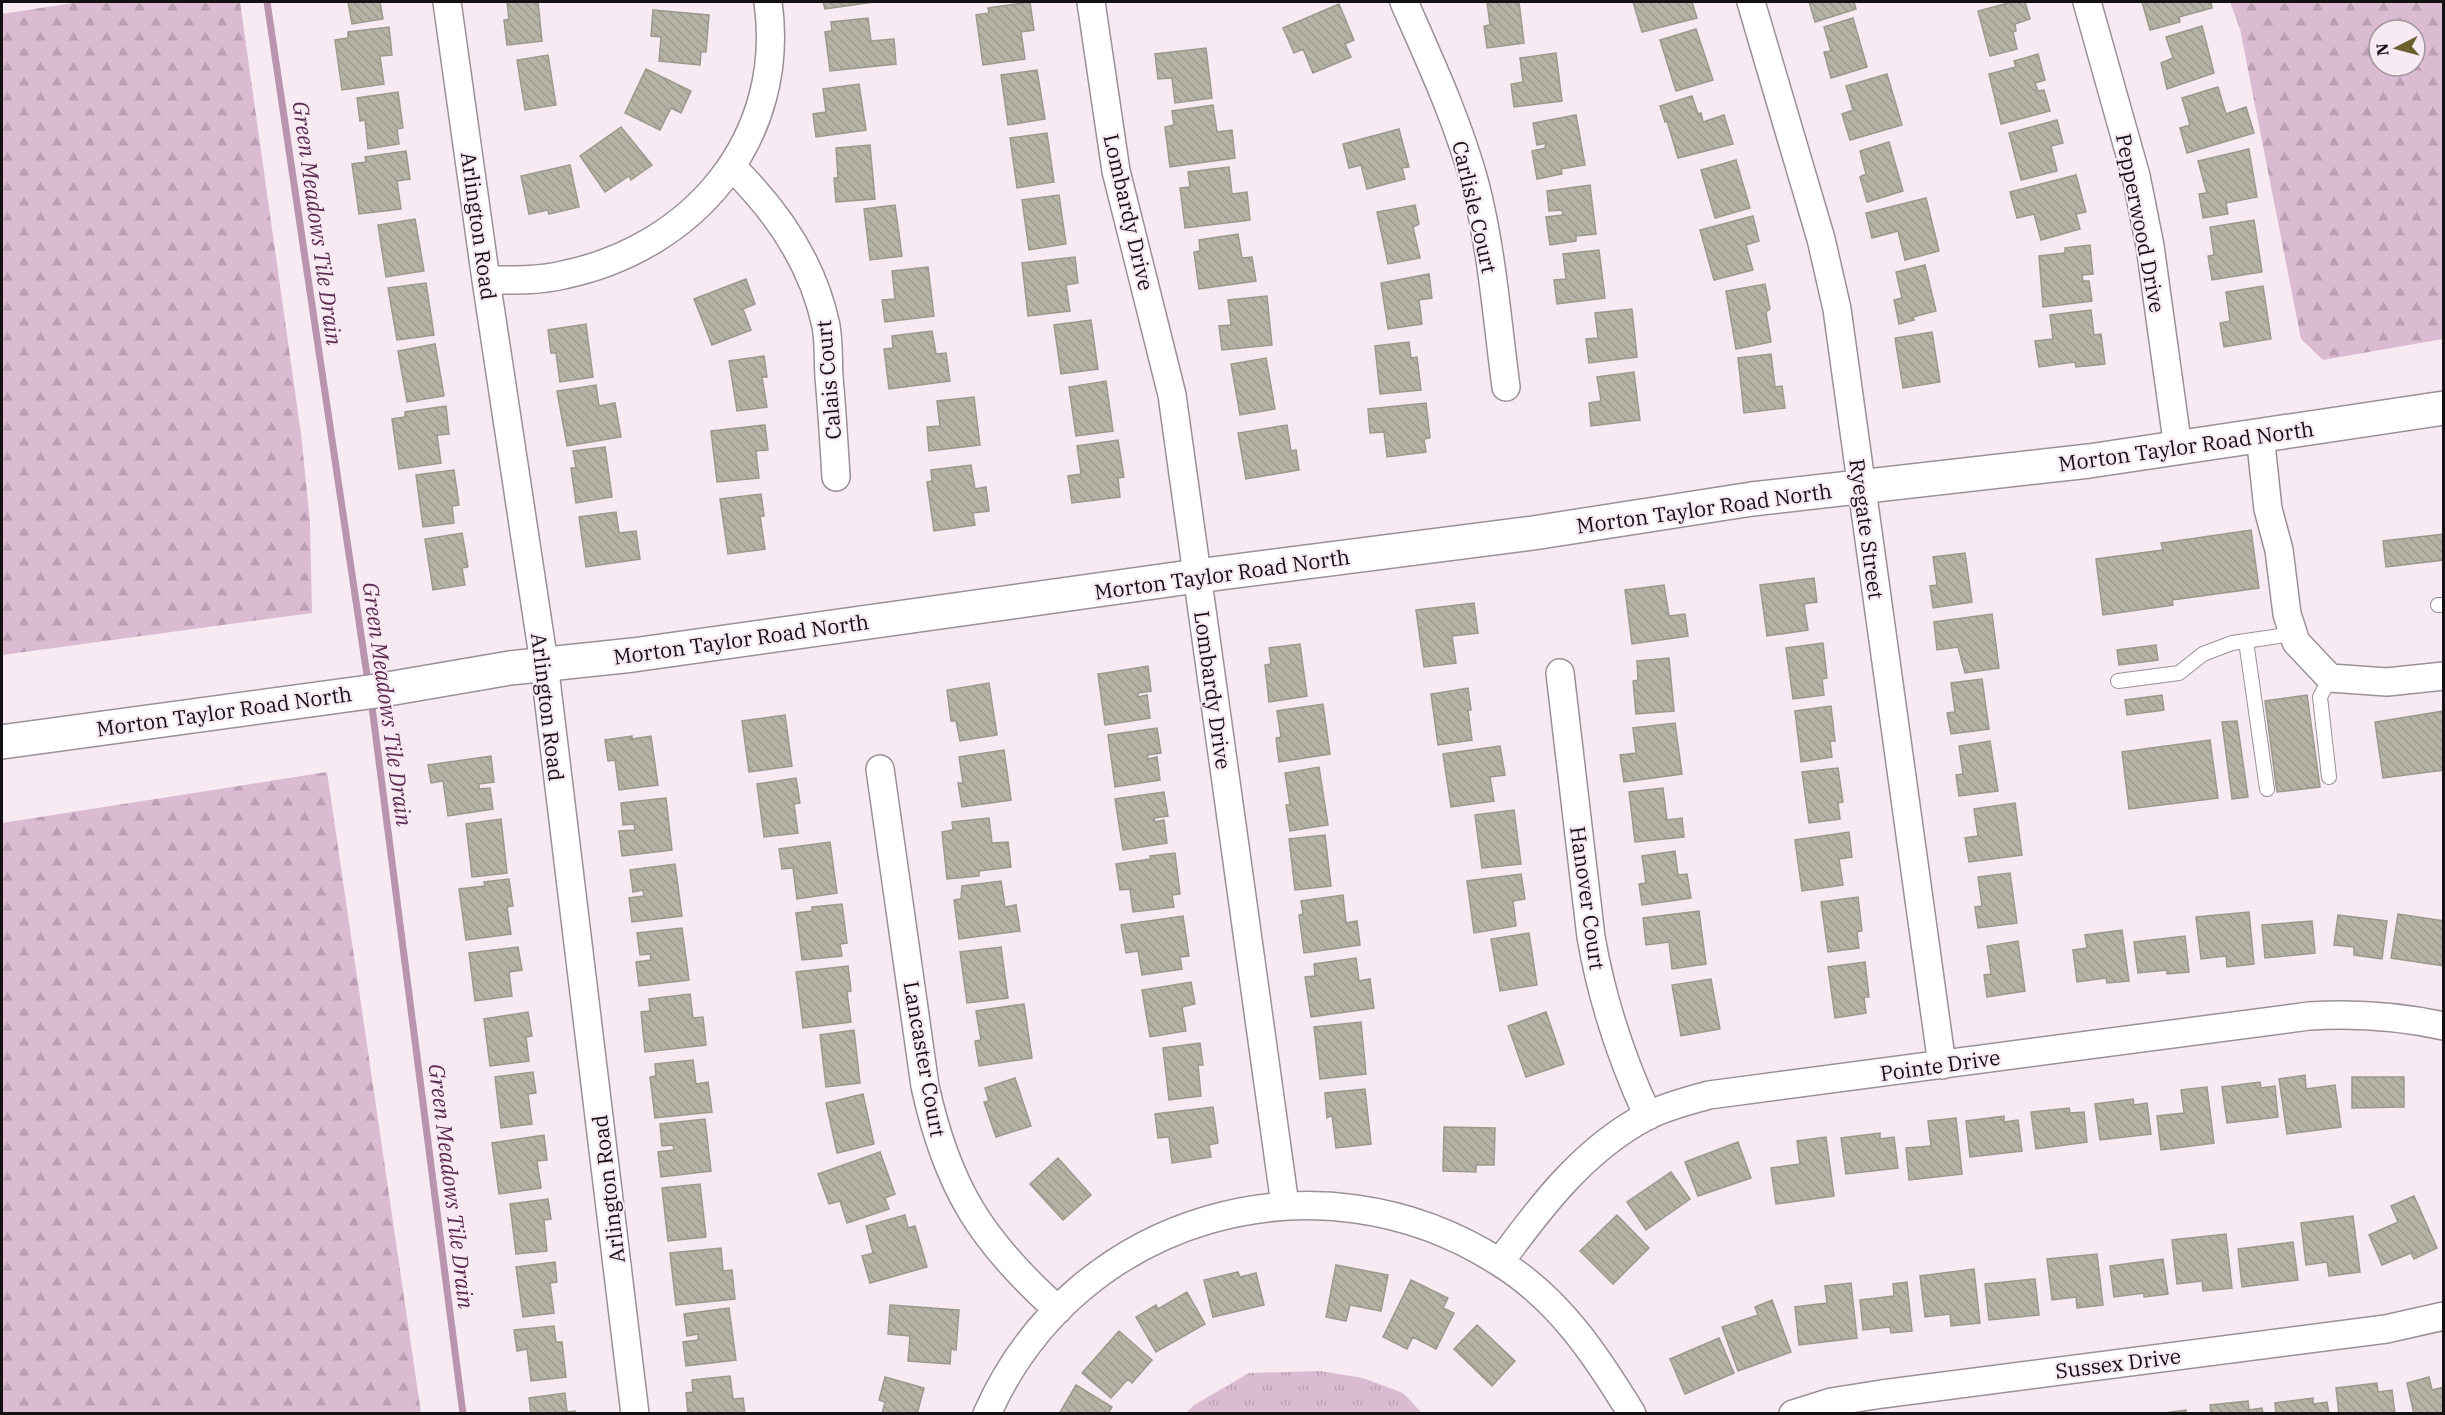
<svg xmlns="http://www.w3.org/2000/svg" width="2445" height="1415" viewBox="0 0 2445 1415" font-family="'IBM Plex Serif',serif">
	<defs>
		<pattern id="forest-firs" width="22" height="20" patternUnits="userSpaceOnUse" patternTransform="scale(1.5)"><rect width="22" height="20" fill="#dbbbd2"/><path d="M5 1l3.5 6h-7zM16 11l3.5 6h-7z" fill="#bba0b3"/></pattern>
		<pattern id="park-tufts" width="24" height="20" patternUnits="userSpaceOnUse" patternTransform="scale(1.5)"><rect width="24" height="20" fill="#dbbbd2"/><path d="M3 7l-1-3M5 7V3M7 7l1-3M15 17l-1-3M17 17v-4M19 17l1-3" fill="none" stroke="#bba0b3"/></pattern>
		<pattern id="building-back-hatch" width="6" height="6" patternUnits="userSpaceOnUse" patternTransform="scale(1.5)"><rect width="6" height="6" fill="#b6b3a6"/><path d="M-1 5l2 2M0 0l6 6M5-1l2 2" fill="none" stroke="#9c998e"/></pattern>
	</defs>
	<rect width="100%" height="100%" fill="#f7eaf3"/>
	<path fill="url(#forest-firs)" fill-rule="evenodd" d="M79 2H240L301 434 310 522 312 613 2 655V14Z
		M2230 2H2443V339L2323 360 2301 339 2240 29ZM2379 30H2415V66H2379Z
		M327 772 421 1413H2V823Z"/>
	<path fill="url(#park-tufts)" d="M1320 1371 1363 1378 1403 1393 1422 1413H1186L1194 1405 1249 1373Z"/>
	<g fill="none" stroke-linecap="round" stroke-linejoin="round">
		<path stroke="#b994af" stroke-width="7" d="M267 2 368 682
			M371 699 463 1414"/>
	</g>
	<path fill="url(#building-back-hatch)" stroke="#9c998c" stroke-width="1.5" d="M348 2H380L383 19 352 24Z
		M507 2H538L542 41 507 45 504 20 509 19Z
		M823 2H874L825 9Z
		M1030 2 1034 30 1021 32 1025 59 983 65 976 15 989 13 988 8Z
		M1487 2H1519L1524 43 1487 48 1484 26 1490 25Z
		M1633 2H1692L1697 18 1642 32Z
		M1809 2H1854L1856 9 1815 22Z
		M2012 2H2025L2030 19 2015 24 2016 31 2013 32 2017 49 1990 56 1978 11Z
		M2142 2H2211L2212 8 2179 17 2180 22 2150 30Z
		M1339 4 1354 40 1345 44 1351 57 1313 73 1303 49 1294 53 1283 28Z
		M653 10 709 15 706 52H701L700 65 659 61 661 37 651 36Z
		M868 18 871 41 894 39 896 64 830 71 825 32 832 31 831 22Z
		M1853 18 1867 67 1831 78 1824 52 1831 51 1824 27Z
		M2202 26 2214 73 2167 89 2161 63 2173 58 2166 37Z
		M389 27 392 55 380 56 384 84 342 90 335 40 348 38V32Z
		M1696 29 1713 80 1676 91 1660 40Z
		M1206 48 1212 98 1175 103 1172 78 1158 79 1155 54Z
		M1556 53 1562 101 1514 107 1511 84 1523 82 1520 58Z
		M2038 54 2045 80 2035 83 2038 91 2044 90 2050 111 2001 124 1989 74 2016 67 2014 61Z
		M548 55 556 105 525 110 517 60Z
		M646 69 691 91 681 113 671 108 660 130 625 113Z
		M1037 70 1045 119 1008 125 1001 75Z
		M1887 74 1902 125 1850 140 1842 114 1853 110 1846 86Z
		M859 84 866 130 816 137 813 114 826 112 823 89Z
		M2218 87 2226 114 2246 107 2254 133 2187 153 2180 128 2190 125 2182 98Z
		M398 92 403 128 397 129 399 144 368 149 365 120 360 121 357 98Z
		M1692 96 1698 114 1701 113 1703 122 1724 115 1733 144 1678 158 1667 121 1665 122 1660 106Z
		M1213 105 1217 132 1232 130 1235 158 1170 167 1165 127 1174 125 1172 111Z
		M1576 115 1585 165 1561 169 1562 174 1537 179 1532 151 1545 148 1546 143 1537 145 1533 123Z
		M2057 120 2063 143 2051 146 2057 171 2021 180 2009 133Z
		M621 127 652 165 631 180 629 176 605 192 580 156Z
		M1399 129 1409 167 1402 168 1405 179 1367 189 1361 165 1349 168 1343 144Z
		M1047 133 1054 182 1017 188 1010 138Z
		M1889 142 1903 191 1867 202 1860 177 1866 174 1860 151Z
		M870 145 875 199 836 202 834 178H838L836 148Z
		M2249 149 2257 197 2226 203 2228 214 2203 218 2199 194 2207 193 2198 161Z
		M406 151 410 179 397 181 401 209 359 214 352 164 366 162 365 157Z
		M1736 160 1750 208 1715 218 1701 170Z
		M570 165 579 207 549 214 548 210 529 214 521 176Z
		M1229 167 1232 194 1247 192 1250 220 1185 228 1180 188 1190 187 1188 172Z
		M2076 175 2086 212 2076 214 2080 229 2041 240 2034 214 2017 218 2010 192Z
		M1590 185 1596 234 1576 236V241L1550 245 1546 217 1563 215 1562 210 1549 211 1547 191Z
		M1059 195 1066 244 1029 250 1022 200Z
		M1926 198 1939 251 1905 260 1898 231 1872 238 1866 213Z
		M895 205 902 256 870 260 864 209Z
		M1415 205 1419 224 1413 227 1420 258 1388 264 1377 212Z
		M1753 216 1759 241 1746 245 1753 270 1714 280 1700 230Z
		M415 219 424 271 386 277 378 225Z
		M2254 220 2262 272 2212 280 2208 256 2214 255 2210 227Z
		M1238 234 1242 258 1252 257 1256 281 1199 289 1194 252 1200 251 1199 240Z
		M2090 245 2093 274 2082 275 2083 281H2089L2092 301 2043 307 2039 256 2065 253V248Z
		M1599 250 1605 298 1557 304 1554 280 1566 279 1563 254Z
		M1075 257 1078 283 1066 285 1070 311 1028 316 1022 263Z
		M1925 265 1936 311 1913 317 1914 320 1899 324 1894 300 1902 298 1896 272Z
		M928 267 934 316 885 322 882 300 895 299 892 271Z
		M1429 274 1432 298 1419 300 1422 324 1388 329 1381 283Z
		M746 279 755 304 743 309 751 330 712 345 694 299Z
		M426 283 434 335 397 340 388 288Z
		M1765 284 1770 309 1766 312 1771 342 1736 349 1726 291Z
		M2263 286 2271 339 2224 347 2220 323 2230 321 2226 292Z
		M1267 296 1272 345 1222 350 1219 326 1231 325 1228 300Z
		M1632 309 1637 357 1589 363 1586 339 1598 338 1595 313Z
		M2091 310 2094 335 2101 334 2105 364 2076 367 2075 362 2039 367 2035 341 2053 339 2050 315Z
		M1091 320 1098 369 1061 374 1054 325Z
		M586 324 593 377 560 382 556 353H551L548 330Z
		M932 331 936 354 946 353 950 381 889 389 884 349 893 348 892 336Z
		M1932 332 1940 382 1903 388 1895 338Z
		M1409 342 1411 358 1417 357 1421 390 1380 394 1375 346Z
		M435 344 444 396 407 402 398 351Z
		M1771 354 1775 387 1782 386 1785 408 1744 413 1738 358Z
		M764 356 767 377H762L767 407 737 411 729 361Z
		M1266 358 1275 409 1240 415 1231 364Z
		M1634 372 1640 420 1591 426 1589 403 1601 401 1597 377Z
		M1106 381 1113 431 1076 436 1069 387Z
		M596 385 599 406 615 403 621 437 567 446 557 391Z
		M974 397 980 445 929 451 927 427 940 426 937 401Z
		M1426 403 1430 438 1424 439 1426 452 1387 457 1384 432 1370 433 1368 409Z
		M446 406 449 434 437 435 441 463 399 469 392 419 405 417V412Z
		M765 425 768 450 756 451 759 478 717 482 711 431Z
		M1287 425 1291 451 1296 450 1299 470 1246 479 1238 433Z
		M1118 440 1124 477 1118 478 1120 497 1072 503 1068 476 1081 474 1077 446Z
		M605 447 612 497 576 503 571 468H576L573 451Z
		M971 465 975 489 986 487 989 511 973 513 975 525 934 531 927 482 932 481 931 470Z
		M454 470 459 505 452 506 454 523 423 527 416 475Z
		M761 494 764 516H760L765 549 728 554 720 499Z
		M616 512 619 533 636 531 640 559 586 567 579 517Z
		M2251 530 2259 588 2172 600 2173 605 2103 615 2096 559 2163 550 2161 543Z
		M462 533 468 567 462 568 465 585 433 590 425 539Z
		M2444 534V560L2386 567 2383 541Z
		M1965 553 1972 602 1933 608 1930 586 1937 585 1933 557Z
		M1814 578 1817 602 1804 604 1808 630 1767 636 1760 585Z
		M1664 585 1669 616 1685 614 1688 636 1632 644 1625 590Z
		M1474 603 1478 633 1452 636 1456 663 1424 667 1416 610Z
		M1992 614 1999 668 1965 673 1958 647 1937 650 1934 622Z
		M1823 643 1827 678 1822 679 1824 695 1793 699 1786 648Z
		M1300 644 1307 696 1269 702 1265 665 1271 664 1269 648Z
		M2156 645 2158 660 2119 665 2117 650Z
		M1669 658 1674 711 1636 714 1633 681 1638 680 1637 661Z
		M1148 666 1151 691 1138 693V697L1147 695 1150 718 1105 725 1098 674Z
		M1982 679 1989 729 1951 734 1947 713 1955 712 1951 683Z
		M989 683 997 735 960 741 956 721H951L947 690Z
		M1468 688 1471 710H1468L1472 740 1438 745 1431 694Z
		M2162 695 2164 710 2127 715 2125 700Z
		M2307 695 2320 787 2277 792 2265 701Z
		M1323 704 1330 754 1279 762 1276 738 1281 737 1277 711Z
		M1831 706 1835 741H1830L1832 757 1801 762 1795 711Z
		M2444 711V770L2383 778 2375 722Z
		M785 715 792 766 749 772 742 721Z
		M2237 721 2248 797 2232 799 2222 722Z
		M1675 723 1682 774 1624 782 1620 755 1636 753 1633 728Z
		M1157 728 1161 753 1147 755 1148 759 1157 757 1160 780 1115 787 1108 735Z
		M632 736V739L651 736 658 785 619 790 615 760 608 761 605 740Z
		M2210 740 2218 798 2129 809 2122 752Z
		M1990 741 1998 791 1959 796 1956 775 1963 774 1959 746Z
		M1500 746 1505 775 1490 777 1494 801 1451 807 1443 754Z
		M1004 750 1011 800 962 807 958 783H963L959 757Z
		M491 756 494 782 479 784V789L490 788 493 809 448 816 443 781 431 783 428 765Z
		M1319 767 1328 825 1290 831 1286 805H1290L1285 773Z
		M1838 768 1843 802 1838 803 1840 819 1809 823 1802 772Z
		M796 778 800 803 794 804 798 833 764 837 757 784Z
		M1663 788 1667 820 1682 818 1684 837 1635 842 1629 792Z
		M1164 792 1168 816 1154 818 1155 822 1164 820 1167 843 1123 850 1115 799Z
		M666 798 672 850 622 856 619 831 635 830 634 824 623 825 621 803Z
		M2015 803 2022 855 1969 862 1965 838 1978 836 1974 809Z
		M1514 810 1521 864 1482 868 1475 815Z
		M989 818 992 843 1008 842 1011 867 979 871V876L947 879 942 832 953 830 952 822Z
		M501 819 507 873 472 877 466 824Z
		M1849 832 1852 857 1839 859 1843 885 1802 891 1795 840Z
		M1325 835 1331 886 1295 890 1289 839Z
		M830 842 837 893 797 899 793 868 782 869 779 849Z
		M1675 851 1678 875 1687 874 1691 898 1642 905 1639 884 1646 883 1642 856Z
		M1175 853 1180 894 1172 895 1174 907 1133 912 1130 889 1120 890 1116 864 1151 859 1150 856Z
		M675 864 682 916 632 922 629 898 644 896 643 890 633 892 630 870Z
		M2010 873 2017 923 1978 928 1975 907 1982 906 1978 877Z
		M1521 874 1525 899 1513 901 1516 926 1474 933 1467 881Z
		M509 879 513 906 507 907 511 934 466 940 459 889 485 886 484 882Z
		M1001 881 1005 907 1016 905 1020 931 959 939 954 900 961 899 962 886Z
		M1343 895 1346 923 1357 921 1360 945 1304 953 1299 915 1303 914 1301 901Z
		M1858 897 1862 931 1857 932 1859 948 1828 952 1821 902Z
		M842 904 847 943 840 944 842 956 802 960 796 913 812 911V907Z
		M1699 911 1706 964 1672 969 1669 942 1646 945 1643 918Z
		M2249 912 2254 964 2227 967 2226 956 2201 959 2196 917Z
		M2398 914 2444 921V966L2391 958Z
		M2338 915 2387 921 2382 959 2354 955V947L2334 945Z
		M1183 916 1189 956 1180 957 1182 969 1142 975 1138 951 1126 953 1121 925Z
		M2312 921 2315 953 2265 958 2262 925Z
		M682 928 689 980 639 986 636 962 651 960 650 954 640 955 637 933Z
		M2122 930 2129 981 2107 983 2106 978 2077 982 2073 950 2087 948 2085 935Z
		M1529 933 1537 985 1500 991 1491 939Z
		M2185 936 2189 972 2167 974V970L2138 973 2134 942Z
		M2018 941 2025 991 1987 997 1984 975 1991 974 1987 946Z
		M518 947 522 970 509 972 512 996 475 1001 469 953Z
		M1001 947 1008 998 967 1003 960 952Z
		M1356 958 1359 981 1370 979 1374 1008 1311 1017 1305 977 1315 976 1314 964Z
		M1865 962 1869 997H1864L1866 1013 1835 1018 1828 967Z
		M848 966 851 991 847 992 851 1022 803 1028 796 972Z
		M1711 979 1720 1029 1681 1036 1672 985Z
		M1191 982 1195 1004 1182 1007 1186 1031 1150 1037 1142 990Z
		M690 994 693 1018 703 1017 706 1045 645 1052 641 1012 650 1011 649 999Z
		M1024 1004 1032 1058 979 1066 975 1041 981 1040 976 1011Z
		M528 1012 532 1036 526 1037 529 1061 490 1066 484 1019Z
		M1546 1012 1564 1064 1526 1077 1508 1026Z
		M1361 1022 1366 1074 1320 1079 1314 1027Z
		M854 1030 860 1083 826 1087 820 1035Z
		M1200 1043 1203 1065H1198L1201 1096 1169 1100 1163 1048Z
		M693 1060 696 1084 708 1082 712 1112 655 1118 650 1077 656 1076 655 1064Z
		M533 1072 536 1093 528 1094 532 1124 501 1128 495 1077Z
		M2305 1075 2306 1089 2335 1085 2341 1127 2287 1134 2279 1079Z
		M2352 1077H2404V1107L2352 1108Z
		M1015 1078 1031 1126 996 1137 984 1102 989 1101 985 1088Z
		M2260 1082 2261 1088 2275 1086 2278 1117 2227 1123 2222 1087Z
		M2207 1087 2214 1143 2161 1150 2157 1116 2184 1113 2181 1090Z
		M1365 1089 1371 1144 1336 1148 1332 1115 1327 1118 1325 1093Z
		M863 1094 874 1144 837 1153 826 1103Z
		M2133 1099 2134 1105 2147 1103 2151 1134 2100 1140 2095 1104Z
		M1213 1107 1218 1143 1209 1145 1211 1157 1172 1163 1169 1137 1158 1138 1155 1114Z
		M2069 1108 2070 1113 2084 1112 2087 1142 2036 1149 2031 1112Z
		M2004 1116V1122L2018 1120 2022 1151 1970 1157 1966 1121Z
		M1956 1118 1962 1174 1909 1180 1906 1148 1931 1146 1928 1121Z
		M705 1119 711 1171 661 1177 658 1152 674 1150 673 1145 662 1146 660 1124Z
		M1444 1127 1495 1128 1494 1165H1476V1172L1443 1171Z
		M1880 1133V1139L1894 1137 1898 1168 1846 1174 1841 1138Z
		M544 1135 547 1160 537 1161 541 1188 499 1194 492 1143Z
		M1826 1137 1834 1196 1776 1204 1771 1168 1800 1164 1797 1141Z
		M1738 1142 1751 1178 1698 1196 1685 1162Z
		M880 1152 895 1194 885 1198 889 1209 847 1223 840 1201 829 1204 818 1174Z
		M1058 1158 1091 1195 1063 1220 1030 1184Z
		M1671 1172 1690 1199 1646 1230 1627 1202Z
		M700 1184 706 1237 668 1241 662 1188Z
		M2414 1196 2437 1248 2414 1259 2411 1253 2382 1265 2369 1235 2398 1222 2391 1206Z
		M548 1199 551 1219 544 1220 547 1251 516 1254 510 1204Z
		M905 1215 908 1228 915 1226 927 1267 870 1283 862 1256 873 1253 866 1226Z
		M1617 1215 1649 1248 1613 1284 1580 1251Z
		M2353 1216 2360 1272 2329 1276 2327 1262 2306 1265 2301 1223Z
		M2226 1234 2232 1288 2203 1291 2202 1281 2177 1284 2172 1240Z
		M2293 1242 2298 1280 2242 1287 2238 1249Z
		M721 1248 723 1271 732 1270 735 1299 676 1305 670 1253Z
		M2097 1254 2103 1305 2077 1308 2076 1297 2052 1300 2047 1259Z
		M2163 1259 2168 1294 2144 1297V1293L2114 1297 2110 1266Z
		M555 1262 557 1282 550 1283 554 1313 523 1317 516 1267Z
		M1336 1265 1388 1275 1381 1311 1350 1305 1346 1321 1326 1317Z
		M1974 1269 1980 1323 1951 1326 1950 1314 1925 1317 1920 1276Z
		M1238 1272 1240 1277 1256 1273 1264 1305 1213 1317 1204 1280Z
		M2035 1279 2039 1315 1989 1320 1985 1284Z
		M1411 1280 1448 1298 1443 1308 1454 1313 1436 1349 1413 1337 1407 1349 1383 1337Z
		M1907 1282 1912 1331 1891 1333 1890 1327 1863 1330 1860 1300 1894 1296 1893 1284Z
		M1851 1283 1857 1338 1799 1345 1795 1307 1827 1303 1825 1286Z
		M1187 1292 1205 1324 1156 1352 1136 1317 1156 1305 1158 1309Z
		M1772 1300 1791 1352 1738 1371 1722 1327 1758 1315 1755 1307Z
		M890 1305 959 1310 956 1350 951 1349 950 1364 908 1361 910 1336 888 1334Z
		M729 1308 736 1360 686 1366 683 1342 698 1340V1334L687 1336 684 1314Z
		M1477 1325 1515 1361 1492 1386 1454 1349Z
		M554 1326 556 1342H562L566 1377 531 1381 527 1349 517 1351 514 1330Z
		M1119 1331 1152 1360 1132 1383 1128 1379 1111 1398 1082 1373Z
		M1719 1338 1734 1373 1685 1394 1670 1359Z
		M730 1376 733 1399 743 1398 745 1414H688L686 1393 693 1392 692 1380Z
		M885 1377 924 1388 917 1414H882L885 1402 879 1400Z
		M2429 1377 2432 1390 2444 1387V1414H2414L2407 1383Z
		M2377 1383 2378 1392 2392 1390 2395 1414H2339L2336 1388Z
		M1076 1385 1112 1407 1108 1414H1059Z
		M565 1393 567 1412 575 1411V1414H531L529 1398Z
		M2313 1398V1404L2327 1402 2329 1414H2276L2275 1403Z
		M2248 1401 2249 1410 2262 1408 2263 1414H2211L2210 1405Z
		M2186 1410V1414H2156Z"/>
	<g fill="none" stroke-linecap="round" stroke-linejoin="round">
		<g stroke="#9c9098" stroke-width="16">
			<path id="service" d="M2438 605H2444
				M2246 641 2267 789
				M2118 681 2179 673 2203 654 2232 643 2293 634
				M2329 777 2320 697 2330 678"/>
		</g>
		<g stroke="#9c9098" stroke-width="30">
			<path id="minor" d="M447 2 486 280 544 663 635 1414
				M1091 2 1116 171 1172 395 1285 1205
				M1404 2C1430 61 1458 121 1475 184 1492 250 1497 319 1506 387
				M1751 2 1821 239 1837 309 1942 1065
				M2087 2 2136 176 2150 246 2178 448
				M732 167C777 211 813 263 826 326 829 342 828 360 829 377 832 410 834 444 836 477
				M486 280C512 280 538 281 563 275 694 248 787 138 768 2
				M2260 435 2268 509 2279 550 2287 614 2296 642 2330 678 2387 682 2444 676
				M1560 673 1591 937C1602 1000 1621 1058 1648 1116
				M880 769 925 1086C947 1187 981 1241 1058 1310
				M1500 1262C1541 1206 1584 1149 1647 1116 1667 1106 1688 1101 1709 1095L2309 1016C2355 1013 2398 1016 2444 1026
				M987 1414C1075 1215 1318 1146 1499 1262 1559 1299 1596 1355 1632 1414
				M1793 1414 1831 1402 1882 1394 2386 1329 2444 1316"/>
		</g>
		<g stroke="#9c9098" stroke-width="36">
			<path id="tertiary" d="M2 742 376 691 510 668 633 655 1197 576 1533 533 1752 499 2089 461 2444 408"/>
		</g>
		<use href="#service" stroke="#fff" stroke-width="14"/>
		<use href="#minor" stroke="#fff" stroke-width="27"/>
		<use href="#tertiary" stroke="#fff" stroke-width="33"/>
	</g>
	<g text-anchor="middle" dominant-baseline="central" stroke-width="4.5" stroke-linejoin="round" paint-order="stroke">
		<g font-size="21" fill="#151014" stroke="#f7eaf3">
			<text transform="translate(1475 207) rotate(77)">Carlisle Court</text>
			<text transform="translate(1129 212) rotate(77)">Lombardy Drive</text>
			<text transform="translate(2141 223) rotate(79)">Pepperwood Drive</text>
			<text transform="translate(479 226) rotate(82)">Arlington Road</text>
			<text transform="translate(828 380) rotate(-95)">Calais Court</text>
			<text transform="translate(2186 446) rotate(-8)">Morton Taylor Road North</text>
			<text transform="translate(1704 508) rotate(-8)">Morton Taylor Road North</text>
			<text transform="translate(1867 529) rotate(82)">Ryegate Street</text>
			<text transform="translate(1222 574) rotate(-8)">Morton Taylor Road North</text>
			<text transform="translate(741 639) rotate(-8)">Morton Taylor Road North</text>
			<text transform="translate(1213 690) rotate(82)">Lombardy Drive</text>
			<text transform="translate(548 707) rotate(83)">Arlington Road</text>
			<text transform="translate(224 711) rotate(-8)">Morton Taylor Road North</text>
			<text transform="translate(1588 898) rotate(82)">Hanover Court</text>
			<text transform="translate(925 1059) rotate(80)">Lancaster Court</text>
			<text transform="translate(1940 1065) rotate(-8)">Pointe Drive</text>
			<text transform="translate(608 1189) rotate(-97)">Arlington Road</text>
			<text transform="translate(2118 1363) rotate(-7)">Sussex Drive</text>
		</g>
		<g font-size="22" font-style="italic" fill="#5b2b51" stroke="#f7eaf3">
			<text transform="translate(318 223) rotate(82)">Green Meadows Tile Drain</text>
			<text transform="translate(388 704) rotate(82)">Green Meadows Tile Drain</text>
			<text transform="translate(452 1186) rotate(83)">Green Meadows Tile Drain</text>
		</g>
	</g>
	<rect width="2445" height="1415" fill="none" stroke="#151014" stroke-width="6"/>
	<g transform="translate(2397 48) rotate(264)"><circle r="28" fill="#f7eaf3" stroke="#9d939a" stroke-width="1.5"/>
	<path d="M0-4.5L10 22L0 15L-10 22Z" fill="#6b602d"/>
	<text y="-9" font-size="16" font-weight="bold" text-anchor="middle" fill="#151014">N</text>
	</g>
</svg>
